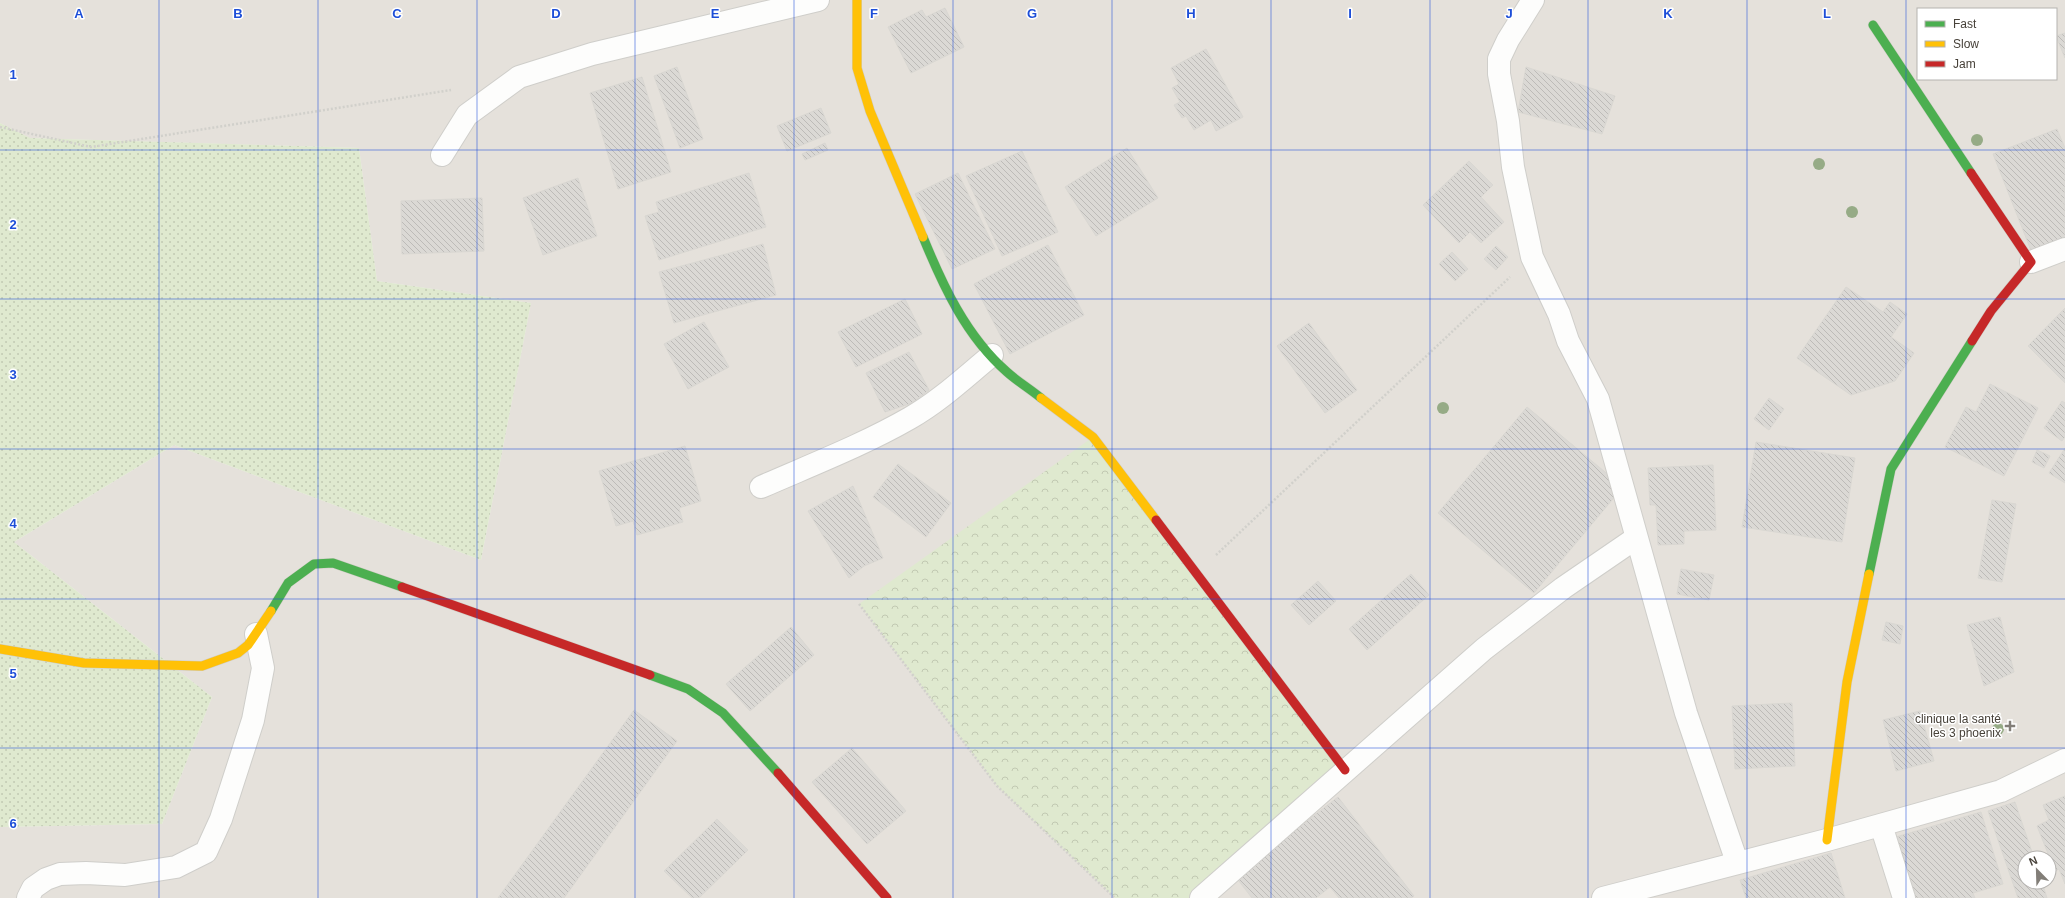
<svg xmlns="http://www.w3.org/2000/svg" width="2065" height="898" viewBox="0 0 2065 898" font-family="Arial,sans-serif">
	<defs>
		<pattern id="grass-dots" width="8" height="8" patternUnits="userSpaceOnUse"><rect width="8" height="8" fill="#dfe9cf"/><path d="M2 2h.1M6 6h.1" fill="none" stroke="#c1c9b2" stroke-width="1.8" stroke-linecap="round"/></pattern>
		<pattern id="forest-crowns" width="20" height="18" patternUnits="userSpaceOnUse"><rect width="20" height="18" fill="#dfe9cf"/><path d="M2 6a3 3 0 1 1 6 0M12 15a3 3 0 1 1 6 0" fill="none" stroke="#c1c9b2"/></pattern>
		<pattern id="building-back-hatch" width="6" height="6" patternUnits="userSpaceOnUse"><rect width="6" height="6" fill="#dbd9d5"/><path d="M-1 5l2 2M0 0l6 6M5-1l2 2" fill="none" stroke="#bdbbb8"/></pattern>
	</defs>
	<rect width="100%" height="100%" fill="#f1f0ec"/>
	<path fill="#e5e1db" fill-rule="evenodd" d="M0 0H2065V898H0V827L162 824 212 697 14 542 174 445 481 560 531 303 377 281 359 148 29 138 0 123ZM1918 9H2056V79H1918ZM2025 858H2049V882H2025Z"/>
	<path fill="url(#grass-dots)" d="M0 123 30 138 359 148 377 281 531 303 481 560 174 445 14 542 212 697 162 824 0 827Z"/>
	<path fill="url(#forest-crowns)" d="M1093 437 1345 770 1201 898H1115L997 786 859 604Z"/>
	<path fill="url(#building-back-hatch)" stroke="#d9d7d2" d="M945 8 964 47 911 73 888 27 922 10 926 17Z
		M2065 33V58L2056 36Z
		M1206 49 1243 117 1216 131 1211 120 1194 130 1186 116 1182 118 1174 105 1180 102 1172 88 1179 84 1171 68Z
		M677 67 703 139 680 148 654 76Z
		M1526 67 1615 96 1602 134 1518 112Z
		M642 77 671 172 618 189 590 93Z
		M821 108 831 133 787 151 777 126Z
		M2057 129 2065 148V246L2034 258 1993 154Z
		M825 143 828 150 805 160 802 154Z
		M1127 148 1158 198 1096 236 1065 187Z
		M1022 151 1058 232 1002 256 966 176Z
		M1469 161 1493 185 1481 197 1504 222 1481 243 1470 232 1459 243 1423 205Z
		M749 173 766 227 659 260 645 216 659 212 656 202Z
		M958 173 995 249 952 269 915 194Z
		M578 178 597 236 543 255 523 198Z
		M2065 188V210L2059 190Z
		M482 198 484 251 402 254 401 201Z
		M763 244 776 295 674 323 659 272Z
		M1048 245 1084 315 1010 354 974 284Z
		M1496 246 1508 257 1496 270 1484 259Z
		M1452 252 1468 269 1455 281 1439 264Z
		M1846 287 1883 312 1890 302 1907 314 1891 337 1914 353 1895 381 1851 395 1797 358Z
		M905 299 922 334 856 367 838 332Z
		M2065 308V383L2028 346Z
		M704 322 729 367 688 389 664 344Z
		M1309 323 1357 390 1325 413 1277 346Z
		M909 352 929 390 912 403 885 412 866 373Z
		M1990 384 2038 408 2004 476 1945 447 1966 407 1976 412Z
		M1769 398 1784 409 1769 430 1754 419Z
		M2062 401 2065 403V437L2062 441 2044 428Z
		M1527 407 1623 487 1534 593 1438 513Z
		M1756 442 1855 458 1842 542 1742 527Z
		M685 446 701 501 679 508 683 522 637 535 633 521 616 526 599 471Z
		M2065 448V483L2049 473Z
		M2037 450 2050 456 2044 468 2032 462Z
		M898 464 951 503 926 537 873 497Z
		M1713 465 1716 530 1684 531V544L1658 545 1656 505H1650L1648 468Z
		M853 486 883 558 864 566 849 578 808 511Z
		M1992 500 2016 504 2002 582 1978 578Z
		M1681 569 1714 575 1709 600 1677 594Z
		M1411 574 1429 595 1367 650 1349 629Z
		M1318 581 1336 601 1309 625 1291 605Z
		M2000 617 2014 672 1984 686 1967 625Z
		M1886 622 1903 626 1900 644 1882 640Z
		M791 627 814 655 750 711 726 684Z
		M1792 703 1795 766 1735 769 1732 706Z
		M634 710 677 741 564 898H498Z
		M1920 711 1934 761 1896 771 1883 720Z
		M852 748 906 811 867 844 812 782Z
		M2065 796V884L2059 869 2055 871 2037 826 2049 820 2043 805Z
		M1338 797 1414 896 1411 898H1339L1330 887 1316 898H1252L1235 876Z
		M2015 802 2034 858H2025V882H2042L2047 898H2018L1988 811Z
		M1981 812 2003 884 1973 893 1975 898H1915L1896 837Z
		M717 819 748 850 699 898H692L664 871Z
		M1831 853 1845 898H1746L1740 880Z"/>
	<g fill="none" stroke-linecap="round" stroke-linejoin="round">
		<g stroke="#cfceca" stroke-width="24">
			<path id="street" d="M1533 0 1508 40 1499 59V74L1508 121 1513 167 1532 257 1559 314 1568 341 1598 399 1686 713 1737 862
				M442 155 467 115 519 77 592 54 818 0
				M2031 262 2065 249
				M761 487C811 465 863 445 910 418 940 401 965 377 992 355
				M1881 825 1904 898
				M28 898 33 888 46 879 60 874 86 873 125 875 176 867 206 852 221 819 253 720 263 668 256 634
				M1201 898 1484 649 1563 588 1636 538
				M1603 898 1827 840 2001 791 2065 760"/>
		</g>
		<g stroke="#cfccc4" stroke-width="10">
			<path id="fast" d="M1873 25 1971 173
				M923 237C943 286 966 336 1007 372 1017 381 1030 389 1041 398
				M1869 574 1891 469 1972 341
				M271 611 288 583 314 564 333 563 402 587
				M650 675 688 689 723 713 778 773"/>
		</g>
		<g stroke="#cfccc4" stroke-width="10">
			<path id="slow" d="M857 0V68L870 111 923 237
				M1041 398 1093 437 1156 520
				M0 649 84 663 202 666 238 653 248 645 271 611
				M1827 840 1847 682 1869 574"/>
		</g>
		<g stroke="#cfccc4" stroke-width="10">
			<path id="jam" d="M1971 173 2031 262 1991 311 1972 341
				M1156 520 1345 770
				M402 587 650 675
				M778 773 887 898"/>
		</g>
		<path stroke="#d1d0cb" stroke-width="2.5" stroke-dasharray="2 2" stroke-linecap="butt" d="M0 127 91 147 451 90
			M1216 555 1510 277
			M859 604 997 786 1115 898"/>
		<use href="#street" stroke="#fdfdfc" stroke-width="22"/>
		<use href="#fast" stroke="#4caf50" stroke-width="9"/>
		<use href="#slow" stroke="#ffc107" stroke-width="9"/>
		<use href="#jam" stroke="#c62828" stroke-width="9"/>
	</g>
	<g fill="#96ab86">
		<circle cx="1977" cy="140" r="6"/>
		<circle cx="1819" cy="164" r="6"/>
		<circle cx="1852" cy="212" r="6"/>
		<circle cx="1443" cy="408" r="6"/>
		<circle cx="1998" cy="729" r="6"/>
	</g>
	<path fill="none" stroke="#1d4ed8" stroke-width="1" stroke-opacity="0.55" d="M159 0V898M318 0V898M477 0V898M635 0V898M794 0V898M953 0V898M1112 0V898M1271 0V898M1430 0V898M1588 0V898M1747 0V898M1906 0V898M0 150H2065M0 299H2065M0 449H2065M0 599H2065M0 748H2065"/>
	<path fill="#827e78" stroke="#fff" stroke-width="1.5" d="M2008 720h4v4h4v4h-4v4h-4v-4h-4v-4h4z"/>
	<g text-anchor="middle" dominant-baseline="central" stroke-width="3" stroke-linejoin="round" paint-order="stroke">
		<g font-size="12" fill="#474139" stroke="#fff" text-anchor="end">
			<text x="2001" y="719">clinique la santé<tspan x="2001" dy="14">les 3 phoenix</tspan></text>
		</g>
	</g>
	<g font-size="13" text-anchor="middle" font-weight="bold" fill="#1d4ed8" stroke="#fff" stroke-width="3" stroke-linejoin="round" paint-order="stroke">
		<text x="79" y="18">A</text>
		<text x="238" y="18">B</text>
		<text x="397" y="18">C</text>
		<text x="556" y="18">D</text>
		<text x="715" y="18">E</text>
		<text x="874" y="18">F</text>
		<text x="1032" y="18">G</text>
		<text x="1191" y="18">H</text>
		<text x="1350" y="18">I</text>
		<text x="1509" y="18">J</text>
		<text x="1668" y="18">K</text>
		<text x="1827" y="18">L</text>
		<text x="13" y="79">1</text>
		<text x="13" y="229">2</text>
		<text x="13" y="379">3</text>
		<text x="13" y="528">4</text>
		<text x="13" y="678">5</text>
		<text x="13" y="828">6</text>
	</g>
	<rect x="1917" y="8" width="140" height="72" fill="#ffffff" stroke="#b5b3b0"/>
	<rect x="1925" y="21" width="20" height="6" fill="#4caf50" stroke="#b5b3b0"/>
	<text x="1953" y="28" font-size="12" fill="#474139">Fast</text>
	<rect x="1925" y="41" width="20" height="6" fill="#ffc107" stroke="#b5b3b0"/>
	<text x="1953" y="48" font-size="12" fill="#474139">Slow</text>
	<rect x="1925" y="61" width="20" height="6" fill="#c62828" stroke="#b5b3b0"/>
	<text x="1953" y="68" font-size="12" fill="#474139">Jam</text>
	<g transform="translate(2037 870) rotate(337)"><circle r="19" fill="#ffffff" stroke="#b5b3b0"/>
	<path d="M0-3L7 15L0 10L-7 15Z" fill="#827e78"/>
	<text y="-6" font-size="11" font-weight="bold" text-anchor="middle" fill="#474139">N</text>
	</g>
</svg>
